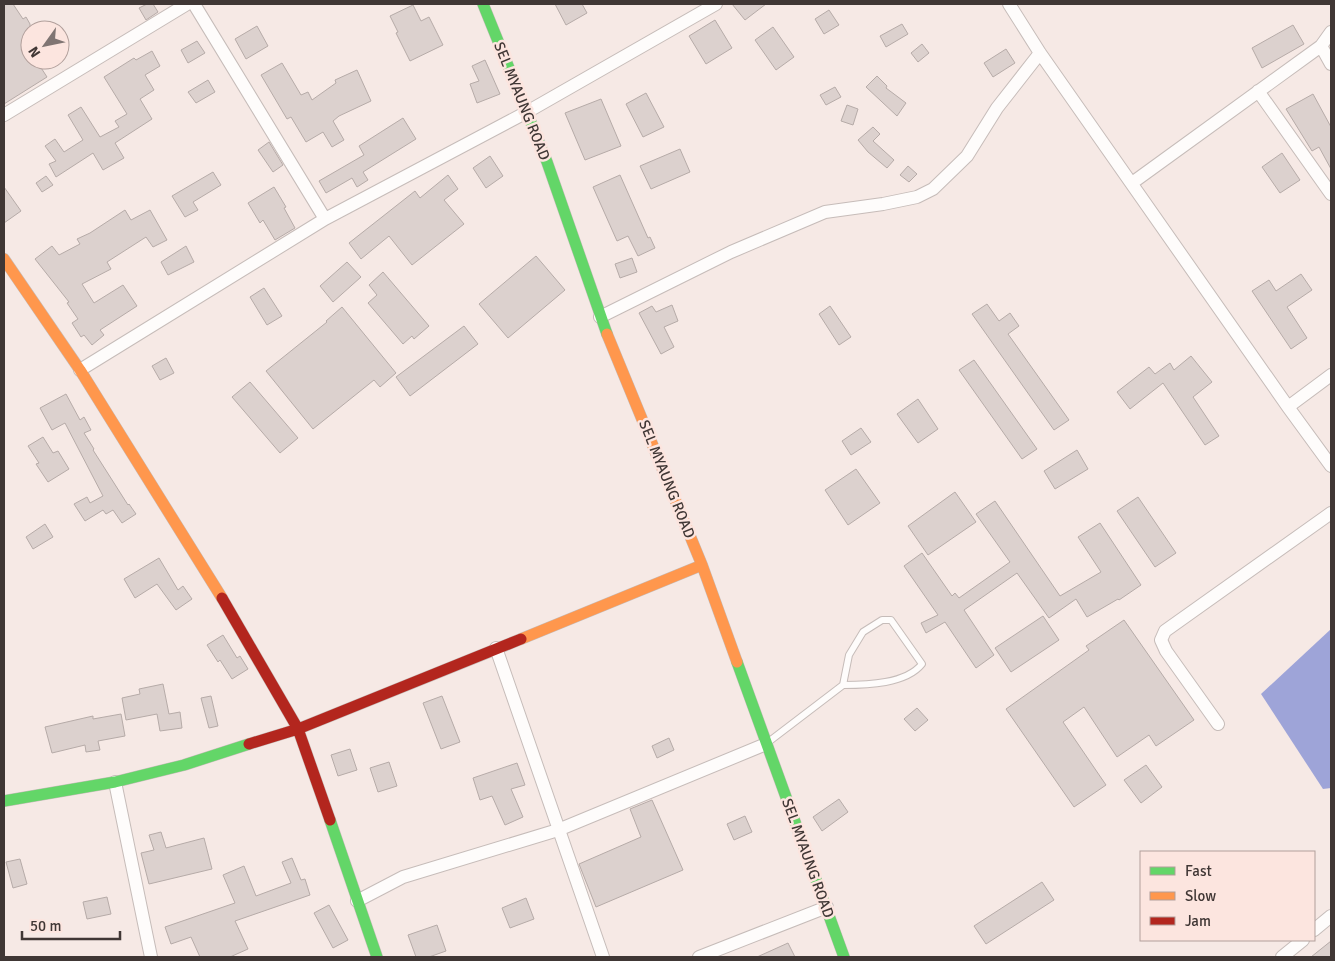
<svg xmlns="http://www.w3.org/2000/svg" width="1335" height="961" viewBox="0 0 1335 961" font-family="Signika,sans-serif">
	<rect width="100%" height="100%" fill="#f6e9e5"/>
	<path fill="#9ea4d8" d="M1331 629V788L1323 789 1261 694Z"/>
	<path fill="#dcd1ce" stroke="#b6aba8" d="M4 4H13L23 19 26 17 30 24V60H36L47 77 4 104Z
		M147 4H153L158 12 146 20 139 8Z
		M555 4H582L587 13 566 25Z
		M732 4H766L745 20Z
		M413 5 421 21 429 17 443 45 410 61 396 33 398 32 390 16Z
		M829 10 839 25 824 34 815 19Z
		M715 20 732 48 706 64 689 36Z
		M902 24 908 34 886 47 880 36Z
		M1293 25 1304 44 1262 68 1252 48Z
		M257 26 268 46 246 59 235 39Z
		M773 27 794 57 776 70 755 40Z
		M197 41 205 53 188 63 181 50Z
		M922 44 929 53 918 62 911 53Z
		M1006 49 1015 63 993 77 984 63Z
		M152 51 160 66 145 75 154 90 140 99 152 119 115 143 124 158 103 170 93 153 56 177 49 164 56 161 45 146 55 139 64 152 83 140 68 115 81 107 100 137 119 127 115 121 127 114 104 77 134 58 136 60Z
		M485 60 500 94 477 103 470 84 479 81 472 66Z
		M282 63 301 95 308 92 312 100 336 83 335 80 357 70 371 101 339 116 333 121 344 140 332 147 323 132 306 142 291 117 287 119 261 75Z
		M877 76 887 86 886 88 906 103 897 116 866 87Z
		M208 80 215 92 196 103 188 92Z
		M835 87 841 97 826 105 820 95Z
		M646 93 664 127 643 137 626 104Z
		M1313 94 1331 127V169L1319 147 1312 151 1286 109Z
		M601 99 621 146 585 160 565 113Z
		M847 105 858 109 853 125 841 121Z
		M403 118 416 139 363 172 368 180 357 187 352 178 326 193 319 181 364 155 359 146Z
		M873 127 880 134 873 141 894 160 887 168 868 152 858 140Z
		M269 142 283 165 273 172 258 150Z
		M680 149 690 172 651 189 640 166Z
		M1282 153 1300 180 1280 193 1262 167Z
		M490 156 503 176 486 188 473 168Z
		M908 166 917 174 909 182 900 175Z
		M213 172 221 185 193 202 198 210 185 217 172 196Z
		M448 175 458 189 444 200 464 224 412 265 389 236 361 259 349 243 415 191 420 198Z
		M620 175 648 238 650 237 655 248 638 256 628 236 617 241 593 187Z
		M46 176 53 185 42 192 36 183Z
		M4 187 21 211 4 223Z
		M274 187 286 207 284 208 295 228 275 240 263 220 260 223 248 203Z
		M125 210 131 220 150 210 167 240 153 247 146 237 107 262 111 269 82 284 94 303 123 285 137 306 100 330 104 335 92 345 84 335 81 337 72 323 78 319 67 303 69 302 35 259 52 246 59 255 80 244 77 239 90 233Z
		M186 246 194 262 168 275 161 262Z
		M536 256 565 290 508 338 479 304Z
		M632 258 637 272 620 278 615 264Z
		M347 262 361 277 333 302 320 286Z
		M383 272 429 326 414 339 412 336 403 344 368 303 377 295 369 285Z
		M1301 274 1312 290 1287 307 1307 338 1291 349 1252 291 1269 280 1276 291Z
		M264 288 282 316 267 325 250 297Z
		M987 304 999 321 1010 313 1019 326 1008 334 1069 420 1054 430 972 314Z
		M672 305 678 321 664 327 674 347 661 354 639 313 652 306 656 312Z
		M830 306 851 337 839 345 819 314Z
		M342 307 396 373 380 387 374 380 313 429 266 371 327 322 326 321Z
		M464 326 478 344 410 396 396 377Z
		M1191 356 1212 382 1193 397 1219 436 1205 445 1163 383 1130 409 1117 392 1149 367 1155 374 1170 363 1174 370Z
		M166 358 174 373 160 380 152 366Z
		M974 360 1037 449 1022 459 959 370Z
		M250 382 298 438 280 453 232 397Z
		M66 394 80 420 84 417 91 430 84 433 94 449 93 450 128 505 129 504 136 514 122 523 113 510 106 514 103 510 85 521 74 504 87 497 90 503 103 496 65 423 52 430 40 408Z
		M918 399 938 429 918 443 897 414Z
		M861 428 871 442 851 455 842 441Z
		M43 437 53 453 58 451 69 469 48 482 36 464 39 463 28 446Z
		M1077 450 1088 469 1055 489 1044 471Z
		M856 469 880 503 848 525 825 490Z
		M955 492 976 522 928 555 908 526Z
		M1138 497 1176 553 1155 567 1117 511Z
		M995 501 1060 596 1101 572 1078 537 1100 523 1141 585 1119 600 1118 599 1087 617 1076 599 1049 618 1017 573 964 610 994 655 976 668 945 622 926 633 921 623 938 615 904 566 922 553 952 596 955 593 959 598 1010 562 976 514Z
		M45 524 53 537 33 549 26 537Z
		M159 558 178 590 183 586 192 599 176 610 157 584 135 598 124 579Z
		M1043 616 1059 640 1011 672 995 648Z
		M1124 620 1194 720 1156 746 1149 735 1117 757 1084 707 1063 722 1106 785 1074 807 1006 709 1089 650 1086 646Z
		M223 635 237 658 240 656 248 669 232 679 220 660 218 662 207 645Z
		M163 684 169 714 180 712 182 728 160 731 157 714 126 720 122 698 140 694 139 689Z
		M211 696 218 726 209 728 201 698Z
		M442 696 460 742 441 749 423 703Z
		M917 708 928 720 915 731 904 719Z
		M121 714 125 736 98 741 100 750 86 752 85 745 52 753 45 727 93 716V719Z
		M669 738 674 750 657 758 652 746Z
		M350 749 357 770 338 776 331 755Z
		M389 762 397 786 378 792 370 768Z
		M517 763 525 785 511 789 523 817 505 825 492 796 480 800 473 778Z
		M1146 765 1162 787 1141 803 1124 780Z
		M839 799 848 812 822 831 813 817Z
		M652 800 683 870 596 907 579 864 641 837 630 809Z
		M745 816 752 832 734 840 727 824Z
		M161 832 166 848 204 838 212 869 149 884 141 853 154 850 149 835Z
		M292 858 301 880 305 879 310 895 235 921 248 949 230 957H200L191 937 171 944 165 927 235 903 223 875 244 866 256 896 291 883 282 862Z
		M20 859 27 884 13 888 6 862Z
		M1042 882 1054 900 986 944 974 926Z
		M107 897 111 914 87 919 83 902Z
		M526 898 534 919 510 928 502 908Z
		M329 905 348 940 333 948 314 913Z
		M437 925 446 951 429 957H416L408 935Z
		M1331 941V957H1311Z
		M788 943 795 957H757Z"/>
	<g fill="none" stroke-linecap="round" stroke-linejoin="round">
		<g stroke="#c6bcb9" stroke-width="8">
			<path id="lane" d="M882 620H891L922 664C906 684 867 685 843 685L849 655 863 632Z
				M767 743 843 685"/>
		</g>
		<g stroke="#c6bcb9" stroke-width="14">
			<path id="street" d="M194 4 325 219
				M1009 4 1040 53 1288 407 1331 466
				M1321 46 1331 64
				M1258 91 1331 194
				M4 115 187 4
				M1132 183 1321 46 1331 32
				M600 317 731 252 825 212 883 204 917 197 933 189 967 156 997 108 1040 53
				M80 370 325 219 527 112 716 4
				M1288 407 1331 375
				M496 648 603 957
				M1218 724 1166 651 1161 640 1165 631 1331 513
				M115 782 151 957
				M357 901 403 877 558 830 766 744
				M1314 930 1331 916
				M699 957 827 907
				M1282 957 1303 940"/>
		</g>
		<g stroke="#c6bcb9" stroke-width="12">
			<path id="fast" d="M483 4 547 162 607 334
				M737 662 844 957
				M4 801 115 782 184 765 249 744
				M330 820 377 957"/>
		</g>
		<g stroke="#c6bcb9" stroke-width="12">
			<path id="slow" d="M4 259 80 370 222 598
				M607 334 702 565 737 662
				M521 639 702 565"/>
		</g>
		<g stroke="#c6bcb9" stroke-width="12">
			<path id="jam" d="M222 598 298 729 330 820
				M249 744 298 729 521 639"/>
		</g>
		<use href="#lane" stroke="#fefcfb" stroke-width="6"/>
		<use href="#street" stroke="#fefcfb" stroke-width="12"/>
		<use href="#fast" stroke="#63d668" stroke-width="11"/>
		<use href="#slow" stroke="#ff974d" stroke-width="11"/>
		<use href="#jam" stroke="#b3261e" stroke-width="11"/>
	</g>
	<g text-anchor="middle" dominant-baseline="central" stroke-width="5" stroke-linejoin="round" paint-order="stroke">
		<g font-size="15" fill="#403735" stroke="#fce5df">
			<text transform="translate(522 101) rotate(68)">SEL MYAUNG ROAD</text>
			<text transform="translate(667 479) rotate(68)">SEL MYAUNG ROAD</text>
			<text transform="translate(808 858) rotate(70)">SEL MYAUNG ROAD</text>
		</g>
	</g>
	<rect width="1335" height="961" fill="none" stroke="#403735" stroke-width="10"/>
	<rect x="1140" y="851" width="175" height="90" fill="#fce5df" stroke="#b19f9b"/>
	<rect x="1150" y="867" width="25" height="8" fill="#63d668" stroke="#b19f9b"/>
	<text x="1185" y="876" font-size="15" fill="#403735">Fast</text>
	<rect x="1150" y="892" width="25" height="8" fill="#ff974d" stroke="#b19f9b"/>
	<text x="1185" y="901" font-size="15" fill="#403735">Slow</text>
	<rect x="1150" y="917" width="25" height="8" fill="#b3261e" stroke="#b19f9b"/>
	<text x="1185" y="926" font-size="15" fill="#403735">Jam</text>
	<g transform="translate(45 45) rotate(237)"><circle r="24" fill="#fce5df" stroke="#b19f9b"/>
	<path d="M0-4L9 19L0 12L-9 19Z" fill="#807573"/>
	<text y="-8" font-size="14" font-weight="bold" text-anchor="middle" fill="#403735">N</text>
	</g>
	<path d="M22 931v8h98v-8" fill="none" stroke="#403735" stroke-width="2.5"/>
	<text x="30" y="931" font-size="15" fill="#403735" stroke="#fce5df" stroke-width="4" paint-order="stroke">50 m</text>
</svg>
